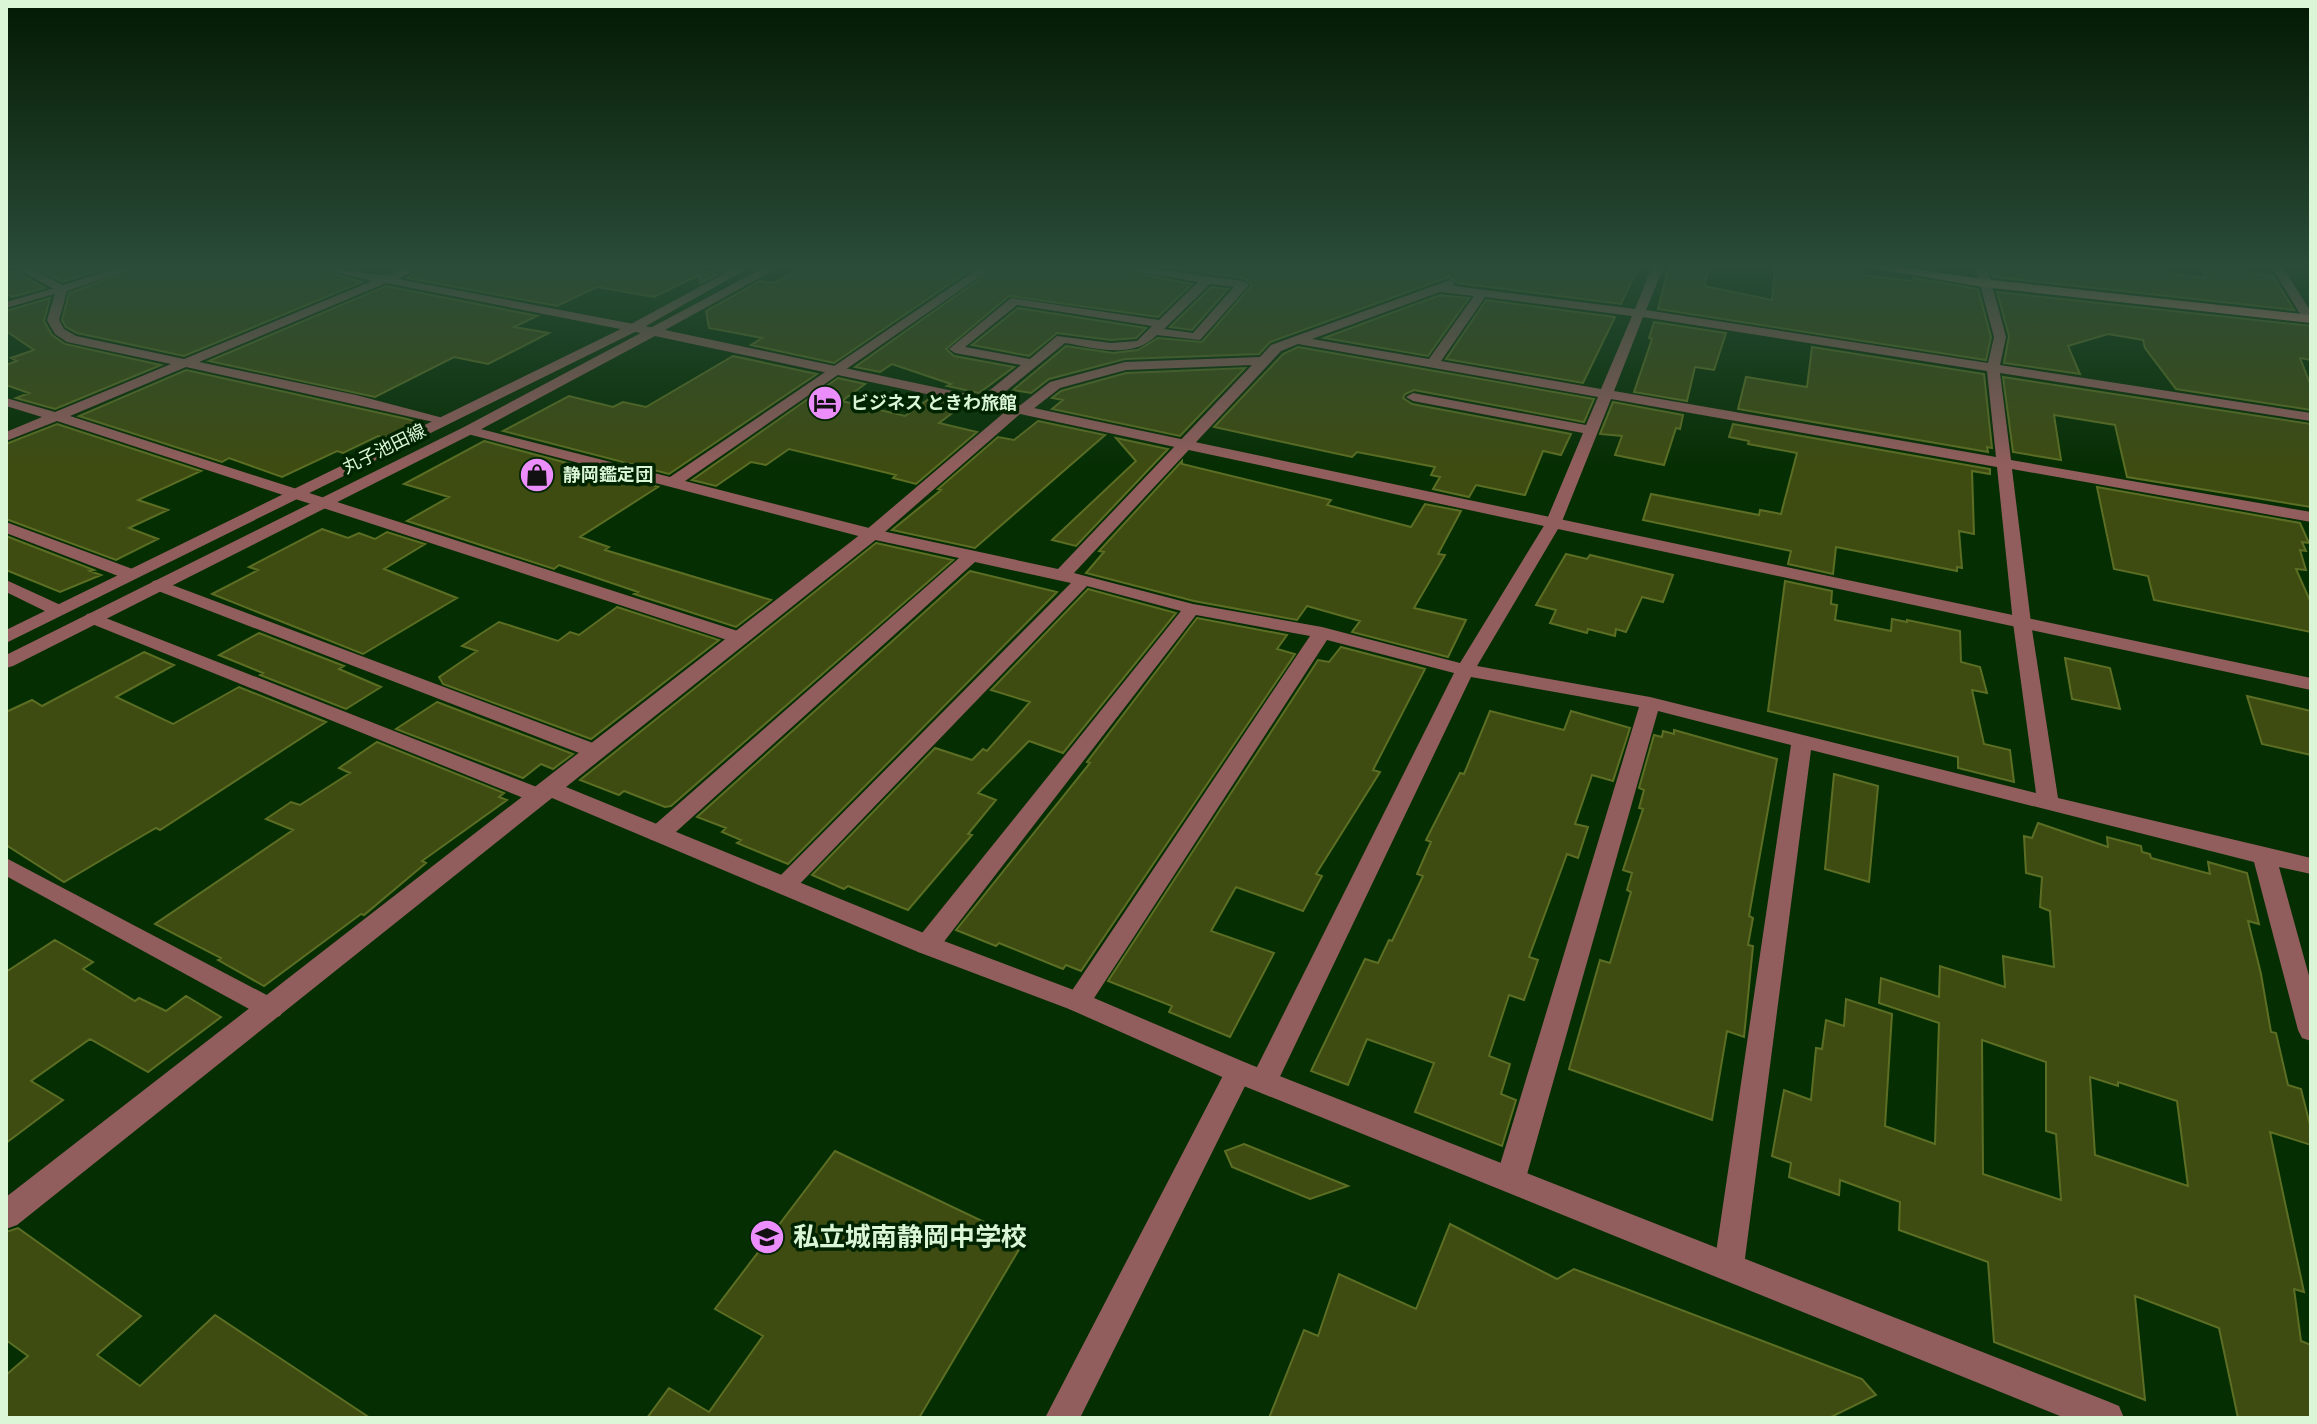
<svg xmlns="http://www.w3.org/2000/svg" width="2317" height="1424" viewBox="0 0 2317 1424" font-family="'Fira Sans Condensed','Noto Sans JP',sans-serif">
	<rect width="100%" height="100%" fill="#062e03"/>
	<path fill="#3e4c12" stroke="#5c6e23" stroke-width="2" fill-rule="evenodd" d="M33 266H112L63 282Z
		M144 266H306L362 282 184 356 77 333 66 327 62 320 69 293Z
		M426 266H699L705 271 718 274 701 283 699 275 654 297 597 287 557 306 407 278Z
		M805 266H976L834 363 751 345 762 338 709 328 706 311 760 281 774 283Z
		M998 266H1102L1192 284 1158 317 1009 296 946 349 954 356 1014 367 979 393 947 386 951 384 892 364 880 372 855 367Z
		M1160 266H1639L1621 304 1457 283 1449 277 1270 342 1259 354 1125 359 1049 379 1031 393 1013 390 1066 346 1113 353 1138 350 1158 338 1202 342 1252 285 1243 278Z
		M1669 266H1709L1704 286 1772 300 1775 266H1844L1859 268 1862 275 1912 281 1913 278 1978 289 1991 337 1986 360 1658 309Z
		M1993 266H2122L2206 278 2203 271 2217 273 2214 268 2273 276 2294 310 1993 277 1991 269H1994Z
		M15 271 45 288 12 297 6 294V273Z
		M386 286 537 316 514 327 549 333 488 364 454 357 375 397 209 361Z
		M1211 287 1228 289 1192 330 1170 327Z
		M1997 292 2311 326V360L2300 358 2311 386V410L2176 389 2145 348 2143 340 2108 334 2068 346 2080 374 2004 363 2009 336Z
		M1440 295 1469 298 1428 356 1324 338Z
		M50 298 44 321 52 335 65 344 161 365 55 409 16 398 29 393 6 385V365L17 361 11 358 34 350 6 331V311Z
		M1486 300 1615 317 1583 383 1446 359Z
		M1018 308 1146 328 1136 338 1111 340 1057 333 1029 356 972 345Z
		M1654 322 1726 333 1714 370 1695 367 1687 401 1634 392 1652 339 1649 338Z
		M1298 347 1594 399 1584 422 1414 390 1405 394 1403 398 1412 404 1571 434 1561 455 1543 451 1525 495 1476 485 1469 497 1433 489 1440 477 1431 475 1435 467 1357 452 1352 457 1214 427 1283 354Z
		M1812 347 1984 374 1992 448 1987 447 1988 452 1738 409 1746 377 1807 387Z
		M733 356 817 374 669 474 503 431 569 396 613 407 623 402 646 407Z
		M1245 368 1180 436 1052 409 1063 400 1052 398 1061 391 1126 373Z
		M186 370 407 419 417 422 386 438 378 436 343 453 337 451 282 477 229 458 222 462 79 416Z
		M2003 377 2311 424V507L2127 477 2115 425 2054 415 2061 460 2013 452Z
		M838 378 865 384 842 401 905 416 930 398 963 405 939 423 977 432 916 484 893 478 896 475 789 449 766 465 751 462 716 486 692 480Z
		M1613 402 1683 415 1680 429 1676 428 1664 465 1615 455 1622 436 1600 434Z
		M1038 421 1105 435 975 548 892 530 941 490 938 489 998 437 1014 440Z
		M57 424 201 471 138 500 168 510 129 528 158 539 116 560 6 519V444Z
		M1733 424 1990 469V474L1972 471 1974 534 1959 531 1962 568 1957 567V571L1836 547 1833 574 1788 564 1791 551 1643 520 1651 494 1759 515 1760 510 1781 514 1797 453 1748 444 1749 441 1729 437Z
		M1116 438 1168 449 1076 546 1052 540 1136 461Z
		M484 441 658 487 580 537 609 547 605 550 771 600 736 627 634 594 638 592 559 565 554 569 407 521 449 497 404 484Z
		M1182 461V464L1331 500 1327 505 1411 527 1425 504 1461 511 1438 554 1445 555 1414 608 1466 620 1448 657 1352 632 1360 621 1307 606 1297 620 1194 601 1086 573 1104 552 1099 551Z
		M2097 487 2300 523 2309 543 2302 542 2306 551 2300 550 2306 570 2296 569 2311 603V632L2154 600 2148 576 2114 569Z
		M322 529 348 538 359 533 375 539 387 532 425 544 384 569 457 598 363 654 212 594 258 570 249 567Z
		M6 536 94 570 90 571 101 575 60 592 6 570Z
		M876 543 953 560 671 806 665 807 624 791 619 795 580 780Z
		M1566 554 1587 559 1590 555 1673 575 1663 602 1642 597 1626 632 1616 629 1615 636 1588 629 1587 633 1550 623 1556 610 1536 605Z
		M970 571 1057 592 788 864 737 843 741 840 722 832 726 828 697 817Z
		M1785 581 1832 591 1831 604 1837 605 1835 620 1891 631 1892 619 1907 622V620L1960 631 1961 662 1980 667 1987 693 1972 690 1984 744 2010 750 2014 782 1958 768V757L1768 711Z
		M1088 589 1176 613 1063 753 1029 741 978 793 996 800 968 834 972 835 908 910 848 886 844 889 812 875 935 748 972 760 983 749 987 751 1030 702 991 690Z
		M617 607 719 640 591 739 443 684 439 677 477 651 462 646 499 622 558 641 570 632 579 635Z
		M1197 618 1287 635 1277 649 1295 654 1081 971 1066 965 1063 969 999 943 996 946 956 930 1090 763 1087 762Z
		M259 633 344 666 339 669 381 687 346 709 260 675 263 673 219 655Z
		M1341 647 1425 669 1373 770 1380 772 1316 874 1322 876 1303 911 1236 887 1211 931 1274 953 1230 1037 1169 1012 1172 1006 1108 981 1318 660 1329 662Z
		M144 652 174 665 116 697 173 724 239 687 326 722 160 830 156 828 142 836 64 882 6 845V712L32 700 42 706Z
		M2065 658 2110 668 2120 709 2072 699Z
		M2247 696 2311 711V755L2262 744Z
		M437 702 573 754 553 769 541 764 523 778 396 729Z
		M1490 711 1564 730 1571 711 1630 728 1613 781 1592 775 1575 824 1588 827 1578 858 1567 854 1529 957 1538 960 1524 1000 1509 995 1489 1056 1510 1064 1501 1094 1516 1100 1502 1146 1415 1112 1434 1063 1367 1039 1348 1085 1311 1071 1365 959 1378 963 1389 940 1392 941 1423 876 1417 874 1431 842 1426 840 1460 773 1464 774Z
		M1674 730 1777 759 1749 916 1753 918 1748 945 1753 946 1744 1037 1727 1031 1712 1120 1569 1069 1600 960 1610 963 1631 892 1627 890 1632 873 1623 870 1643 809 1639 808 1644 790 1639 788 1654 735 1662 737 1663 731 1674 734Z
		M377 742 504 793 499 797 507 800 422 861 426 863 364 915 361 914 264 986 218 960 221 958 155 924 293 830 266 819 291 802 300 805 350 773 339 768Z
		M1834 774 1878 786 1869 882 1825 869Z
		M2038 823 2108 847 2107 837 2141 846 2142 852 2150 854 2151 858 2210 874 2208 862 2247 873 2259 924 2248 921 2261 974 2271 1032 2276 1033 2288 1085 2301 1089 2311 1129V1145L2270 1132 2304 1292 2294 1289 2301 1341 2311 1345V1418H2238L2219 1328 2135 1296 2145 1400 1994 1342 1988 1262 1899 1230 1900 1202 1840 1180 1839 1195 1789 1177 1791 1163 1772 1156 1784 1090 1811 1100 1816 1048 1822 1049 1826 1020 1844 1026 1846 999 1892 1014 1885 1126 1935 1144 1939 1023 1879 1003 1881 978 1939 997 1940 966 2005 987 2003 956 2054 967 2050 911 2040 907 2042 877 2026 873 2024 836 2032 838ZM1982 1040 2046 1062V1131L2056 1134 2061 1200 1983 1174ZM2090 1077 2118 1086V1082L2177 1101 2188 1186 2095 1155Z
		M55 940 93 962 83 969 135 1001 139 998 166 1011 186 996 221 1017 148 1072 90 1039 31 1081 63 1100 6 1143V972Z
		M1244 1144 1348 1186 1310 1199 1232 1167 1225 1151Z
		M835 1151 1024 1241 919 1418H647L669 1388 709 1412 763 1336 715 1309Z
		M1450 1224 1557 1279 1574 1269 1862 1379 1876 1395 1829 1418H1269L1304 1330 1318 1336 1339 1274 1416 1309Z
		M18 1228 141 1316 97 1355 140 1386 215 1315 370 1418H6V1375L28 1356 6 1340V1232Z"/>
	<g fill="none" stroke-linecap="round" stroke-linejoin="round">
		<path fill="#915e5d" fill-rule="evenodd" d="M62 286 65 287V291L6 308V302Z"/>
		<path fill="#915e5d" fill-rule="evenodd" d="M12 266H26L63 285 123 266H141L67 291 59 320 64 329 76 336 184 359 372 281 309 266C333 266 355 273 380 275 392 276 408 266 423 266L398 279 660 329 662 332 656 336 386 283 199 362 356 395 447 419V425L186 367 70 416 744 633 746 637 744 641H730L57 421 6 441V432L42 417 6 406V398L55 412 171 364 67 342 55 334 47 320 56 290Z
			M702 266H730L744 271 738 274Z
			M982 266H995L685 481 873 529 1058 569 1252 365 1126 370 1060 388 1028 413H1018V407L1050 382 1125 362 1260 357 1271 345 1450 280 1454 282V286L1635 309 1652 266H1664L1646 310 1988 363 1994 337 1975 266H1987L2006 337 2000 365 2311 413V421L2000 373 2011 460 2311 512V522L2012 469 2031 623 2058 798 2311 858V874L2279 867 2311 983V1041L2302 1038 2298 1030 2254 862 1811 750 1744 1266 1740 1277 1729 1281 1718 1277 1714 1266 1791 745 1658 711 1526 1178 1521 1187 1511 1191 1501 1187 1496 1178 1639 707 1471 677 1275 1087 1265 1091 1255 1087 1251 1079 1454 673 1327 640 1087 1009 1078 1012 1069 1009 1065 1002 1069 995 1310 636 1196 615 936 952 927 954 918 952 915 945 918 938 1181 611 1087 586 792 892 784 895 776 892 772 886 776 880 1071 583 975 562 667 840H651L648 834 651 828 959 558 866 538 464 433 462 430 469 426 670 477ZM1440 292 1474 296 1429 359 1312 339ZM1485 297 1632 316 1601 389 1441 361ZM1643 317 1987 371 1996 457 1614 391ZM1298 344 1598 397 1586 425 1413 393 1406 397 1413 401 1583 433 1545 524 1460 663 1322 627 1193 604 1074 573 1281 351ZM1611 399 1997 467 2013 623 2036 793 1650 697 1477 666 1561 524Z
			M1105 266H1136L1243 281 1249 285 1200 340 1157 335C1132 360 1096 348 1065 343L990 404H980V398L1021 365 955 353 949 349 1011 298 1159 320 1198 282ZM1210 284 1234 287 1193 333 1164 329ZM1017 305 1152 326 1137 341 1111 343 1057 336 1030 359 965 347Z
			M2271 266H2282L2311 312V322H2305Z
			M6 522 138 571 141 575 132 580 126 579 6 533Z
			M6 580 65 607 68 611 59 616 53 615 6 592Z
			M159 580 601 746 604 751 601 756H587L153 589 150 585 153 581Z
			M93 613 547 791 550 796 547 801H531L87 622 84 618 87 614Z
			M6 858 280 1002 284 1009 280 1016 271 1019 262 1016 6 876Z
			M1239 1061 1249 1064 1252 1072 1080 1418H1045L1229 1064Z"/>
		<path fill="#915e5d" fill-rule="evenodd" d="M738 266H752L639 330 6 643V630L631 324Z
			M767 266H781L665 330 2311 678V690L1020 414 878 538 566 787 936 938 1087 995 1249 1064 2107 1401 2119 1406 2124 1418H2065L1229 1080 1069 1009 918 952 552 798 17 1225 6 1229V1197L866 530 1006 411 655 336 474 433 13 666 6 668V655L464 427Z"/>
		<path fill="#cf7e7c" fill-rule="evenodd" d="M1860 266H1891L1983 279 2311 315V323L1983 287Z"/>
	</g>
	<linearGradient id="sky" x2="0" y2="1"><stop stop-color="#031902"/><stop offset="0.57" stop-color="#2a4c39"/><stop offset="1" stop-color="#2a4c39" stop-opacity="0"/></linearGradient>
	<rect width="2317" height="466" fill="url(#sky)"/>
	<defs>
		<g id="hotel-disc" transform="scale(1.8)"><circle r="9.5" fill="#eb8dfb" stroke="#002400"/><path d="M-6-4.5h1.5V1H6V5H4.5V3h-9V5H-6ZM-4 0a1.8 1.8 0 1 1 3.6 0ZM.5 0V-2.5h3Q6-2.5 6 0Z" fill="#111"/></g>
		<g id="shop-disc" transform="scale(1.8)"><circle r="9.5" fill="#eb8dfb" stroke="#002400"/><path d="M-5-2.5h2.3a2.7 3.5 0 0 1 5.4 0H5L5.5 6h-11ZM-1.5-2.5h3a1.5 2.3 0 0 0-3 0Z" fill="#111"/></g>
		<g id="school-disc" transform="scale(1.8)"><circle r="9.5" fill="#eb8dfb" stroke="#002400"/><path d="M0-5L7-2L0 1L-7-2ZM-4 1L0 2.5L4 1V4Q0 6-4 4Z" fill="#111"/></g>
	</defs>
	<g fill-rule="evenodd">
		<use href="#hotel-disc" x="825" y="403"/>
		<use href="#shop-disc" x="537" y="475"/>
		<use href="#school-disc" x="767" y="1237"/>
	</g>
	<g text-anchor="middle" dominant-baseline="central" stroke-width="7" stroke-linejoin="round" paint-order="stroke">
		<g font-size="18" font-weight="bold" fill="#daf6d6" stroke="#002400" text-anchor="start">
			<text x="851" y="403">ビジネス ときわ旅館</text>
			<text x="563" y="475">静岡鑑定団</text>
		</g>
		<g font-size="18" fill="#daf6d6" stroke="#002400">
			<text transform="translate(384 449) rotate(-26)">丸子池田線</text>
		</g>
		<g font-size="26" font-weight="bold" fill="#daf6d6" stroke="#002400" text-anchor="start">
			<text x="793" y="1237">私立城南静岡中学校</text>
		</g>
	</g>
	<rect width="2317" height="1424" fill="none" stroke="#daf6d6" stroke-width="16"/>
</svg>
